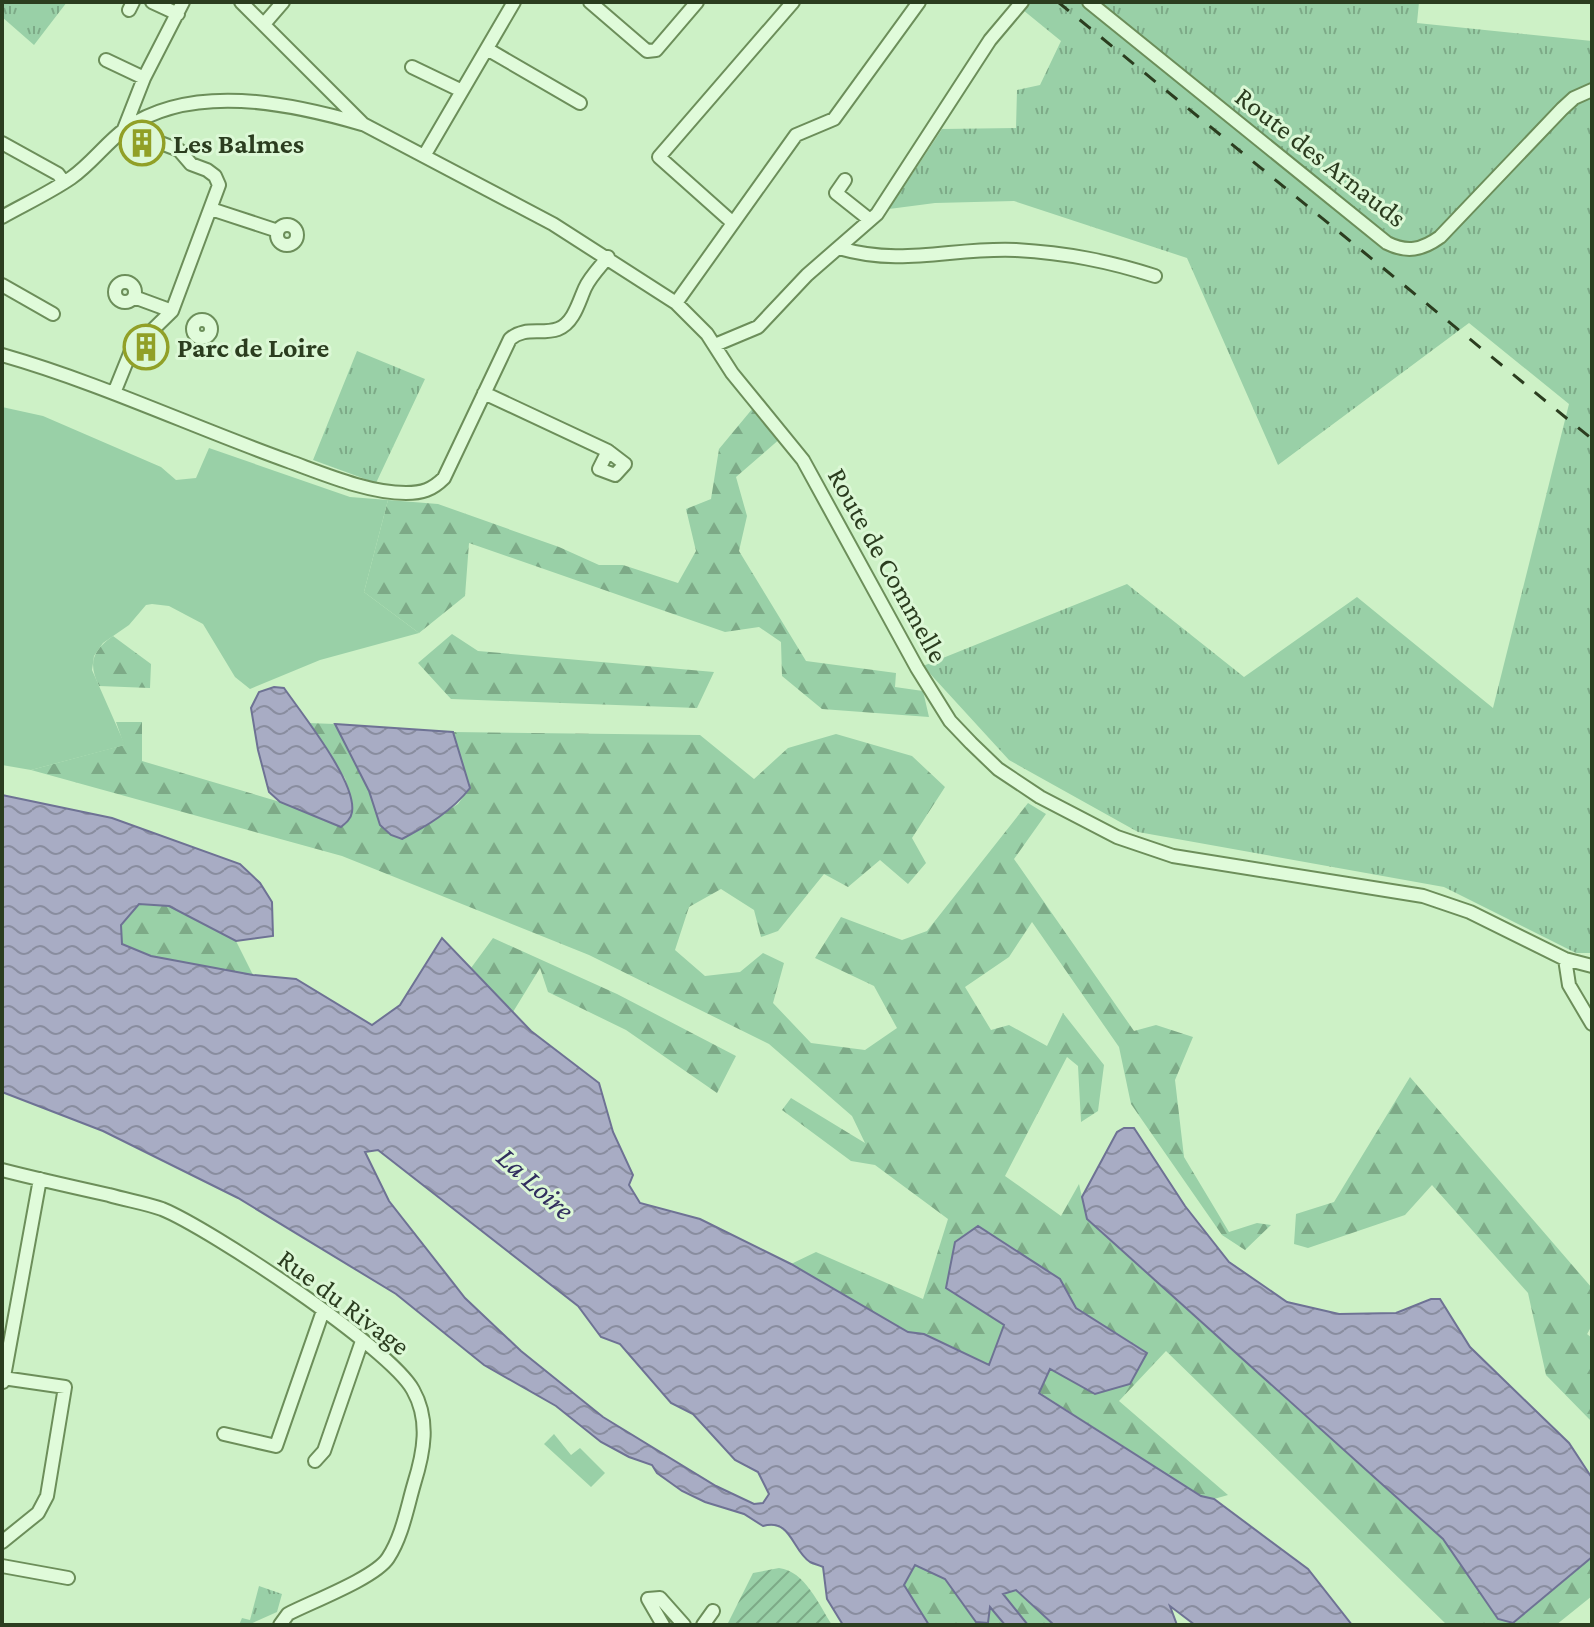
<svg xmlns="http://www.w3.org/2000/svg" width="1594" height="1627" viewBox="0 0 1594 1627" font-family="'Crimson Pro',serif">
	<defs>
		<pattern id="grass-tufts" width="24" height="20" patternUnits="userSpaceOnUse" patternTransform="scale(2)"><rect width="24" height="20" fill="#99d0a7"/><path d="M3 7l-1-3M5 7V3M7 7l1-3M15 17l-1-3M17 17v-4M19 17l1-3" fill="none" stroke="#7daa87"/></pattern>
		<pattern id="forest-firs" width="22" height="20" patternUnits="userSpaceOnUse" patternTransform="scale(2)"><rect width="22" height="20" fill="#99d0a7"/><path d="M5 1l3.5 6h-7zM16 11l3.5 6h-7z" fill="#7daa87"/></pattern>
		<pattern id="garden-furrows" width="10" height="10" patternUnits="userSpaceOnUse" patternTransform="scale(2)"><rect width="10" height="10" fill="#99d0a7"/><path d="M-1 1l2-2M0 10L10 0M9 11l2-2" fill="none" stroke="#7daa87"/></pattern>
		<pattern id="water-waves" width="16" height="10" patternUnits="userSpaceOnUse" patternTransform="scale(2)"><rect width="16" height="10" fill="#a8acc4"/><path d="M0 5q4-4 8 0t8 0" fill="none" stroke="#898d9f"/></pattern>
	</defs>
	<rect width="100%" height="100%" fill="#cdf1c6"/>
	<path fill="url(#grass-tufts)" d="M2 2H67L34 45 2 17Z
		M1031 2H1419L1417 23 1592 41V953H1576L1444 887 1138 832 1009 760 923 666 1127 584 1244 677 1357 597 1493 708 1569 404 1469 323 1278 465 1187 258 1014 201 935 203 889 209 942 129 1016 128 1017 90 1040 85 1061 41 1023 10Z
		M357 351 425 379 376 483 313 460Z
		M259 1586 282 1594 277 1612 248 1625H239L242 1618 250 1620Z"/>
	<path fill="url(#forest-firs)" d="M753 408 782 437 736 477 747 516 739 551 806 661 896 673 895 687 923 691 929 717 822 709 782 676 781 642 759 627 725 632 469 543 465 596 419 633 364 592 388 500 438 504 559 547 599 565H623L678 583 696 551 686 509 711 499 719 449Z
		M452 634 478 651 714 672 697 708 451 699 418 663Z
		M113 636 151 664 150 688 99 686C88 663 92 651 113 636Z
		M116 722H142V761L280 802 341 826 352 801 345 778 308 723 335 724 369 791 380 825 402 839 458 804 469 789 453 732 700 735 754 779 788 748 836 734 912 756 945 787 912 838 926 863 908 884 880 860 848 887 824 874 778 931 761 937 754 910 721 889 689 907 675 950 705 976 740 972 763 953 784 963 773 1003 811 1043 865 1050 897 1028 874 986 815 958 841 917 902 940 927 931 1028 803 1046 814 1014 859 1134 1031 1156 1025 1193 1037 1175 1080 1184 1157 1229 1232 1257 1223 1271 1225 1245 1250 1222 1235 1131 1104 1119 1047 1032 922 1009 957 965 987 991 1030 1009 1025 1047 1046 1063 1013 1104 1065 1098 1111 1081 1122 1078 1066 1067 1057 1005 1176 1061 1216 1079 1184 1087 1219 1443 1539 1498 1619 1513 1623 1592 1557V1596L1556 1625H1447L1166 1351 1119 1401 1228 1495 1214 1499 1201 1496 1039 1392 1050 1369 1095 1394 1146 1353 1075 1308 1060 1279 1004 1325 990 1365 924 1334 908 1332 791 1264 816 1252 923 1299 948 1219 875 1165 851 1161 782 1110 791 1098 865 1143 852 1116 769 1044 589 955 342 856 31 770 124 745Z
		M139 904 169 906 236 941 253 975 151 956 122 945 121 925Z
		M493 938 617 994 736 1056 717 1093 626 1030 548 992 540 968 513 1012 471 968Z
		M1410 1077 1592 1288V1325L1587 1334 1592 1338V1422L1546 1375 1528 1293 1432 1185 1405 1215 1308 1248 1294 1244 1296 1214 1334 1202Z
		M915 1565 945 1579 976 1621 990 1606 1005 1625H929L904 1585Z
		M1016 1590 1054 1625H1028L1002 1593Z"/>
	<path fill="#99d0a7" d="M2 407 43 416 161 467 176 480 196 478 209 448 350 497 388 500 364 592 419 633 320 660 250 689 235 677 203 624 169 606 152 604 146 605 129 625 103 643 94 656 92 670 125 745 31 770 2 765Z
		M554 1434 571 1455 580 1448 605 1473 591 1487 544 1444Z"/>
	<path fill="url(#garden-furrows)" d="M779 1568C805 1571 819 1605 832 1625H727L753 1573Z"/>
	<path fill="url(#water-waves)" stroke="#6e7294" stroke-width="2" fill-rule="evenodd" d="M274 687 284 688C302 714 357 782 352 812 351 819 346 823 341 827L280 802 269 792 258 750 251 708 259 692Z
		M335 724 453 732 470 788C452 811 427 826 402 839L391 835 380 825 369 791Z
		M2 795 112 818 240 864 260 883 272 902 273 936 236 941 169 906 139 904 121 925 122 944 151 956 253 975 296 979 372 1025 400 1005 442 938 531 1031 599 1083 613 1132 633 1175 629 1185 640 1203 700 1219 791 1264 908 1332 924 1334 989 1365 1004 1325 946 1288 955 1242 978 1226 1060 1279 1076 1308 1147 1353 1130 1384 1095 1394 1050 1369 1039 1393 1201 1496 1214 1499 1308 1569 1352 1625H1195L1170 1606 1177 1625H1054L1016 1590 1003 1594 1028 1625H1005L990 1607 988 1623 976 1622 945 1579 915 1565 904 1585 929 1625H843L827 1599 823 1567C819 1565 814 1564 810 1562 792 1550 791 1518 763 1526L744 1514 705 1502 682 1491 657 1473 652 1465 629 1457 601 1442 556 1406 484 1365 396 1294 238 1198 103 1131 2 1092ZM378 1150 578 1306 601 1337 620 1344 671 1403 693 1414 735 1460 758 1472 769 1494 763 1503 754 1504 716 1486 603 1417 521 1351 465 1298 389 1201 365 1152Z
		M1124 1128H1134L1185 1206 1229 1262 1287 1302 1339 1314 1396 1313 1431 1299H1440L1470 1347 1569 1443 1592 1478V1557L1513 1623 1498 1619 1443 1539 1087 1219 1082 1197 1117 1132Z"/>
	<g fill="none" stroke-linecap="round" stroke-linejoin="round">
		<g stroke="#6c8e5a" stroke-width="16">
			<path id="minor" d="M152 2 178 14
				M241 2 363 124 553 224 676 303 707 334 732 373 803 460 917 668 950 721 971 743 998 769 1040 797 1117 837 1173 856 1423 896 1470 912 1565 959 1592 966
				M590 2 647 51 656 50 697 2
				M1089 2 1387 243C1407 253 1422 250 1440 237L1562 109 1574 98 1592 90
				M129 10 133 2
				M264 24 283 2
				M487 49 580 103
				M106 60 144 78
				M412 67 462 91
				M124 129 144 78 183 2
				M2 143 58 174 64 182
				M424 156 514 2
				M845 180 836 193 870 220
				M211 209 278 231
				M2 217C25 204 49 193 71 178 91 164 106 143 125 129 192 82 290 103 362 124
				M733 223 659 157 793 2
				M277 235a10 10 0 1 1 20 0a10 10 0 1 1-20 0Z
				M839 248C903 267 953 247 1016 250 1067 253 1108 261 1155 276
				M115 292a10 10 0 1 1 20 0a10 10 0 1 1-20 0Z
				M2 285 53 314
				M134 297 172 311
				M676 303 796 135 834 119 919 2
				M193 329a9 9 0 1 1 18 0a9 9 0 1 1-18 0Z
				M715 345 758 327 807 275 877 214 990 40 1022 2
				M2 355C100 383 193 427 288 461 324 474 368 493 406 493 422 493 432 490 444 478L510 339C525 326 541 335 558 329 574 323 579 301 585 288 590 277 600 267 608 257
				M114 393 131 351 172 311 219 185 215 176 207 170 191 164 179 150 124 129
				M484 393 608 451 599 469 615 475 625 464 608 451
				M1565 959 1569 985 1592 1024
				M2 1170C37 1179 73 1187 109 1195 126 1200 145 1203 162 1209 209 1228 390 1348 413 1390 430 1420 424 1452 414 1484 407 1508 402 1537 388 1558 375 1578 311 1602 288 1614L280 1625
				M3 1382 40 1179
				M224 1434 276 1446 323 1311
				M315 1461 324 1451 362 1341
				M2 1542 38 1513 47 1496 65 1387 3 1378
				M2 1566 68 1578
				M663 1625 648 1599 660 1598 684 1625
				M703 1625 713 1611"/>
		</g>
		<use href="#minor" stroke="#e0fbda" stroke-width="12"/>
		<path stroke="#2b3d1f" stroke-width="3" stroke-dasharray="14 14" stroke-linecap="butt" d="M1058 2 1592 439"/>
	</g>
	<defs>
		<g id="building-ring" transform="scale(2.3)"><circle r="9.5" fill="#dcf8d6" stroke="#91a027" stroke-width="1.5"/><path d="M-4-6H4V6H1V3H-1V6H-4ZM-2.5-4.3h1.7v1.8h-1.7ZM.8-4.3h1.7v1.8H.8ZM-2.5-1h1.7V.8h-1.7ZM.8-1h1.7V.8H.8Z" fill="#91a027"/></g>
	</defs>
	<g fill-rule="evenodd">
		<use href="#building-ring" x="142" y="143"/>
		<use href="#building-ring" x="146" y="347"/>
	</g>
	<g text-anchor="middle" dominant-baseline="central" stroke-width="6" stroke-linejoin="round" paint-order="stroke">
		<g font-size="28" font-weight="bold" fill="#2b3d1f" stroke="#dcf8d6" text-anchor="start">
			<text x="173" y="143">Les Balmes</text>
			<text x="177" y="347">Parc de Loire</text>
		</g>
		<g font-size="28" fill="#2b3d1f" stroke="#dcf8d6">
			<text transform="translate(1321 157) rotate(38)">Route des Arnauds</text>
			<text transform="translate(888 565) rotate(61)">Route de Commelle</text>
			<text transform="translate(344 1302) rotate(37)">Rue du Rivage</text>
		</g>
		<g font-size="30" font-style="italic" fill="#312e5e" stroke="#dcf8d6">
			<text transform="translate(536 1183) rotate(42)">La Loire</text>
		</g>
	</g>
	<rect width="1594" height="1627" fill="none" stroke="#2b3d1f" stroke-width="8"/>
</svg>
